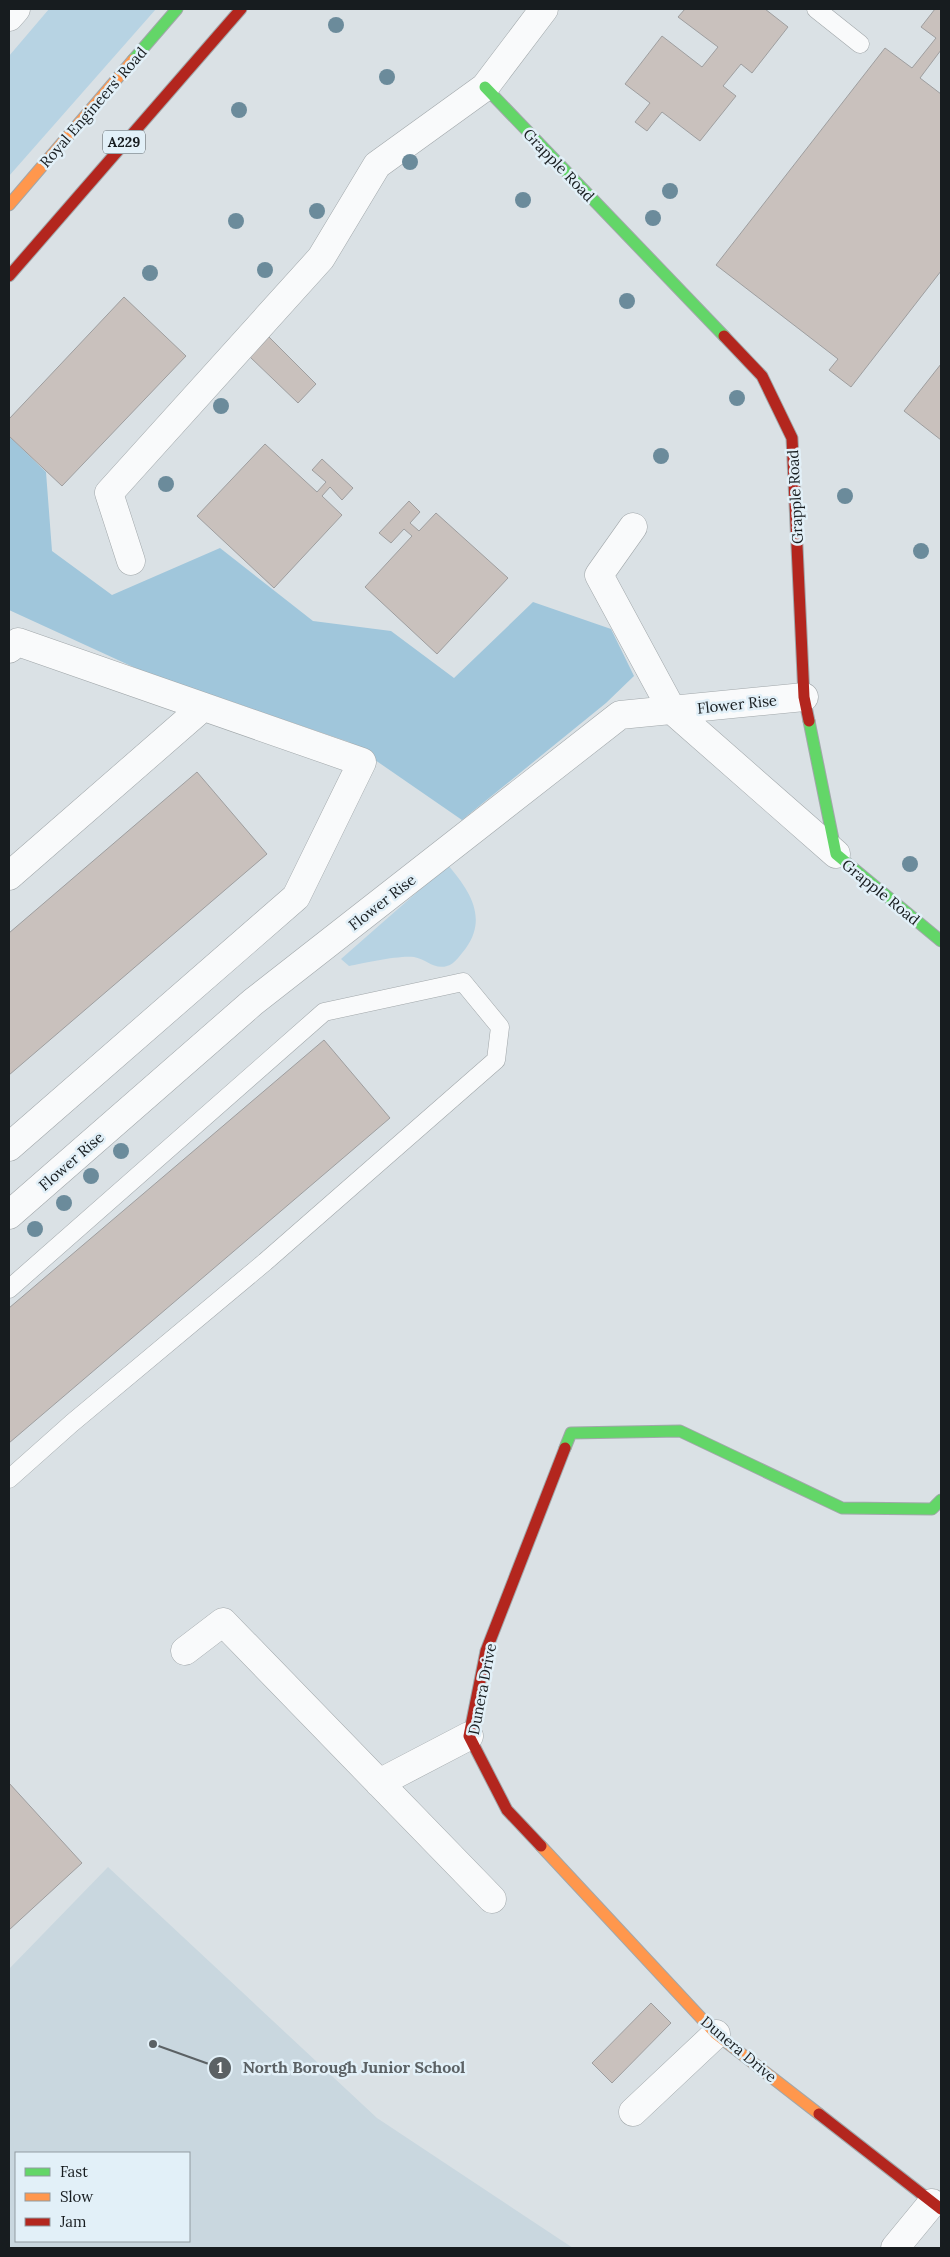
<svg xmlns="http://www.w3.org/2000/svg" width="950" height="2257" viewBox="0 0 950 2257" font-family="Lora,serif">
	<rect width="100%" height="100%" fill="#dae1e5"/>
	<path fill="#c9d7df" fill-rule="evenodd" d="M108 1867 377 2118 573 2248H9V1969ZM16 2153H189V2241H16Z"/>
	<path fill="#b7d3e3" d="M49 9H156L9 176V56Z
		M448 865C469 890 488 917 466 948 461 954 455 964 447 966 434 970 426 959 414 957 400 955 363 963 349 966L341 959Z"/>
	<path fill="#a0c6db" d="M9 436 46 472 52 551 112 595 220 548 313 621 391 631 454 678 533 602 611 629 634 676 606 703 462 820 349 742 142 671 9 610Z"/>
	<path fill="#c9c1bd" stroke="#9e9e9f" d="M685 9H765L788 27 752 73 741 64 723 86 736 96 700 141 662 112 647 131 635 122 650 103 625 84 662 36 702 67 718 47 678 17Z
		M935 9H941V50L920 78 941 94V271L851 387 829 370 838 359 716 265 885 48 912 68 936 38 921 27Z
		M124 297 186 356 62 486 9 436V419Z
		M269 337 316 384 298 403 250 357Z
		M941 364V440L904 411Z
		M265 444 317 492 326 482 312 470 322 459 353 488 342 500 330 487 322 496 342 515 274 588 197 516Z
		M409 501 420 512 410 523 419 531 436 513 508 578 437 654 365 587 412 536 404 529 391 543 379 533Z
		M197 772 267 854 9 1075V933Z
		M324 1040 390 1118 9 1443V1308Z
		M9 1783 82 1863 9 1930Z
		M651 2003 671 2023 612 2083 592 2063Z"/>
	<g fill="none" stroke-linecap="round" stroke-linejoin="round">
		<g stroke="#a1a7aa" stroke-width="19">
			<path id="lane" d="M816 9 860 44
				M9 1289 324 1012 463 982 500 1027 496 1060 265 1262 72 1423 9 1479"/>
		</g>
		<g stroke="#a1a7aa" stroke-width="29">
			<path id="street" d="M9 17 16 9
				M633 527 599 575 672 710 836 854
				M131 561 109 493 321 258 377 165 485 87 544 9
				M9 649 18 642 362 762 296 897 9 1147
				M9 876 203 707
				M9 1215 253 1002 620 715 804 697
				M185 1651 223 1622 492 1899
				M379 1783 469 1736
				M633 2112 716 2034
				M895 2248 932 2203"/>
		</g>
		<g stroke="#a1a7aa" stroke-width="13">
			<path id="fast" d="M133 60 177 9
				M485 87 724 336
				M809 721 836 854 941 941
				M565 1448 571 1433 680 1431 842 1508 932 1509 941 1500"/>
		</g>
		<g stroke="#a1a7aa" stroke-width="13">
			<path id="slow" d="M9 205 133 60
				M541 1846 716 2034 819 2114"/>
		</g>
		<g stroke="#a1a7aa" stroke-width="13">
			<path id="jam" d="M9 276 241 9
				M724 336 762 376 792 438 804 697 809 721
				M541 1846 507 1810 469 1736 486 1651 565 1448
				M819 2114 941 2209"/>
		</g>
		<use href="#lane" stroke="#f9fafb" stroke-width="18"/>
		<use href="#street" stroke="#f9fafb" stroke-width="28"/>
		<use href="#fast" stroke="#63d668" stroke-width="11"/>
		<use href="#slow" stroke="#ff974d" stroke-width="11"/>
		<use href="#jam" stroke="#b3261e" stroke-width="11"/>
	</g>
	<g fill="#6b8b9b">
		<circle cx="336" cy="25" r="8"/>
		<circle cx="387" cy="77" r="8"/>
		<circle cx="239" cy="110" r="8"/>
		<circle cx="410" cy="162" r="8"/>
		<circle cx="670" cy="191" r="8"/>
		<circle cx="523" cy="200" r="8"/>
		<circle cx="317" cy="211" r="8"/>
		<circle cx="653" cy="218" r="8"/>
		<circle cx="236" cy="221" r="8"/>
		<circle cx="265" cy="270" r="8"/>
		<circle cx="150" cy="273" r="8"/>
		<circle cx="627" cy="301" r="8"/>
		<circle cx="737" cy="398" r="8"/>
		<circle cx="221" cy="406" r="8"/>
		<circle cx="661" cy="456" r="8"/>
		<circle cx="166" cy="484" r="8"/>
		<circle cx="845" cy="496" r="8"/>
		<circle cx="921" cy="551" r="8"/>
		<circle cx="910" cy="864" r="8"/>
		<circle cx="121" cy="1151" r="8"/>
		<circle cx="91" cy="1176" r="8"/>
		<circle cx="64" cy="1203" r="8"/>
		<circle cx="35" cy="1229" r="8"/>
	</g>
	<g text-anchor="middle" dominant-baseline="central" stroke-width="5" stroke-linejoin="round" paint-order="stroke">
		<rect fill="#e2f0f8" stroke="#545c60" stroke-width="1" x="103" y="130.5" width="42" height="23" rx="4"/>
		<g font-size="14" font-weight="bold" fill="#171c1f">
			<text x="124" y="142">A229</text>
		</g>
		<g font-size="15" fill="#171c1f" stroke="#e2f0f8">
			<text transform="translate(93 107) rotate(-49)">Royal Engineers' Road</text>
			<text transform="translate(559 165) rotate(46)">Grapple Road</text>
			<text transform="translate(795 497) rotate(-93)">Grapple Road</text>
			<text transform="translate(737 704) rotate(-6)">Flower Rise</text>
			<text transform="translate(881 892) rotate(39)">Grapple Road</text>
			<text transform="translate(382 902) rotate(-38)">Flower Rise</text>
			<text transform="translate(71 1161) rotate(-41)">Flower Rise</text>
			<text transform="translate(482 1689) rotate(-79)">Dunera Drive</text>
			<text transform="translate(739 2049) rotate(40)">Dunera Drive</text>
		</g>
	</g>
	<path fill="none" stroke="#5b6164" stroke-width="2" d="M153 2044L220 2068"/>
	<g fill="#5b6164" stroke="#e2f0f8" stroke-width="2">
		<circle cx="153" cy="2044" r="5"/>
		<circle cx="220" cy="2068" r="12"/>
	</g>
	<g font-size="15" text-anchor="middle" font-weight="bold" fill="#fff">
		<text x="220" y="2073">1</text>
	</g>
	<g font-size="16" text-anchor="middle" font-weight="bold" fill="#5b6164" stroke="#e2f0f8" stroke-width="5" stroke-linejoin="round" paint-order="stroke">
		<text x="354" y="2073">North Borough Junior School</text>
	</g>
	<rect width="950" height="2257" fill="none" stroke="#171c1f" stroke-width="20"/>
	<rect x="15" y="2152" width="175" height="90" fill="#e2f0f8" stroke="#919ba1"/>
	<rect x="25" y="2168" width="25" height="8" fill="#63d668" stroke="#919ba1"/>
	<text x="60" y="2177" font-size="15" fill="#171c1f">Fast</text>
	<rect x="25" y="2193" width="25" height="8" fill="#ff974d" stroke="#919ba1"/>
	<text x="60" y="2202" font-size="15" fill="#171c1f">Slow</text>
	<rect x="25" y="2218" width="25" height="8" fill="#b3261e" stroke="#919ba1"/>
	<text x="60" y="2227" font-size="15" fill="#171c1f">Jam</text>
</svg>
